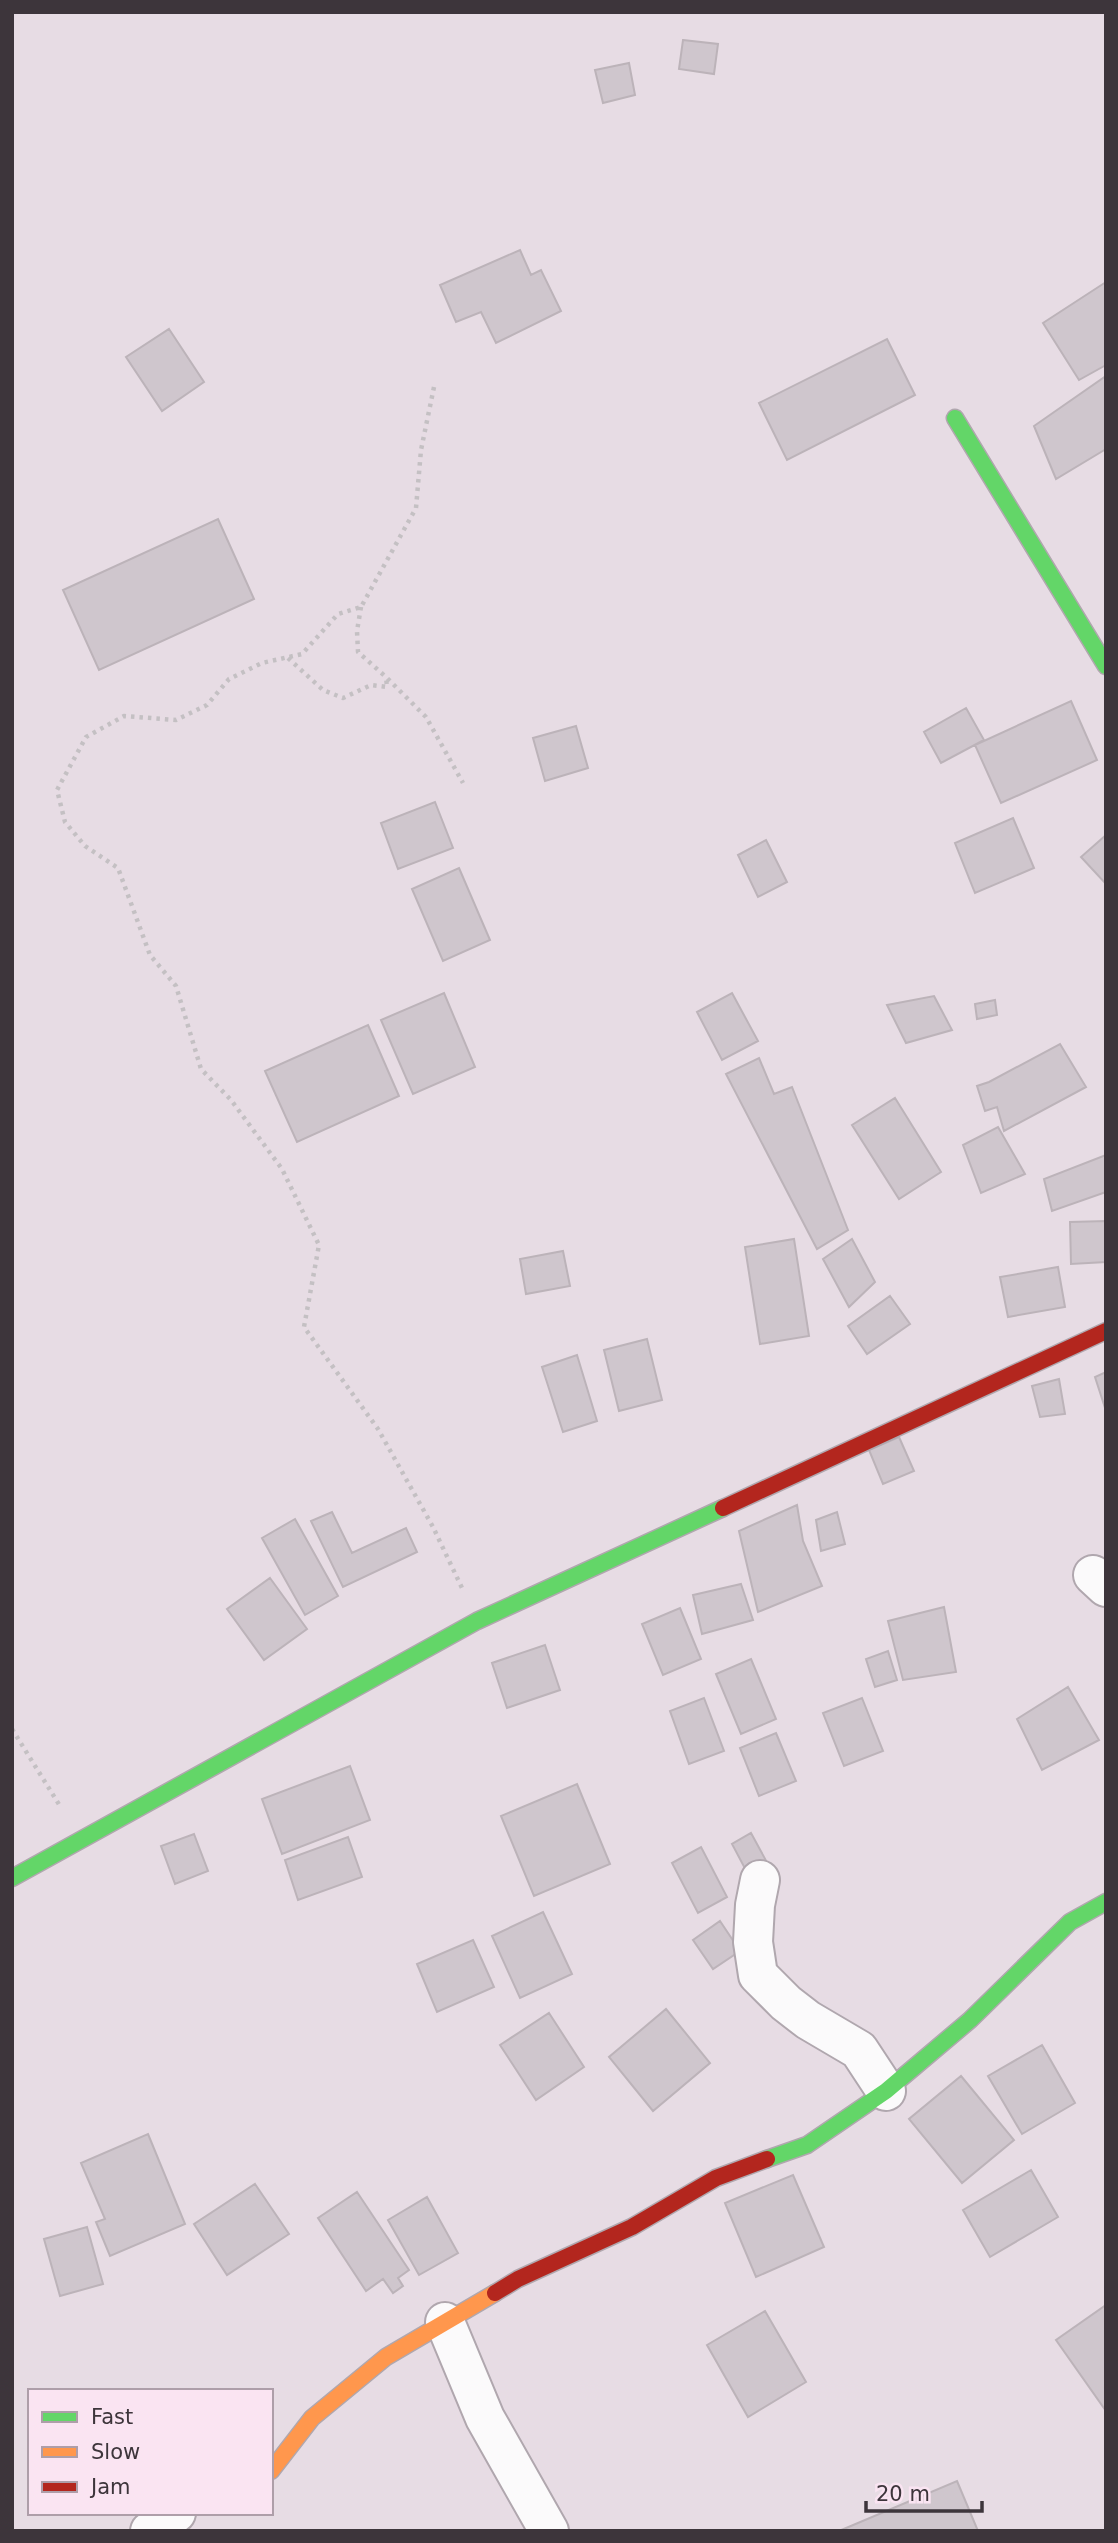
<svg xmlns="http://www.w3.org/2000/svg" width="1118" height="2543" viewBox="0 0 1118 2543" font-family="'DejaVu Sans',sans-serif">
	<rect width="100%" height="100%" fill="#e7dce4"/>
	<path fill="#cfc6cd" stroke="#bcb3b9" stroke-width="2" d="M683 40 718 44 714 74 679 69Z
		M629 63 635 95 603 103 595 70Z
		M520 250 531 275 541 270 561 311 496 343 481 312 456 322 440 285Z
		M1106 282V365L1079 380 1043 323Z
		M169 329 204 382 162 411 126 357Z
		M887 339 915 395 787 460 759 403Z
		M1106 376V449L1056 479 1034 426Z
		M218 519 254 599 99 670 63 590Z
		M1071 701 1097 760 1001 803 975 745Z
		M966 708 984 740 941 763 924 732Z
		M576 726 588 768 545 781 533 738Z
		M435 802 453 848 398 869 381 823Z
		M1013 818 1034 868 975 893 955 843Z
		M1106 835V884L1081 857Z
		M766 840 787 882 758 897 738 855Z
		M459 868 490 940 443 961 412 889Z
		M444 993 475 1067 413 1094 381 1020Z
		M732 993 758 1041 722 1060 697 1012Z
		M934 996 952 1030 906 1043 887 1005Z
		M995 1000 997 1015 977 1019 975 1004Z
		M368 1025 399 1096 297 1142 265 1071Z
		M1060 1044 1086 1087 1004 1131 997 1107 985 1111 977 1086 989 1082Z
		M759 1058 774 1094 792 1087 848 1230 817 1249 726 1074Z
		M895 1098 941 1172 899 1199 852 1125Z
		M998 1127 1025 1174 981 1193 963 1145Z
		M1106 1155V1192L1052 1211 1044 1179Z
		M1106 1221V1262L1071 1264 1070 1222Z
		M794 1239 809 1336 760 1344 745 1247Z
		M852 1239 875 1282 849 1307 823 1259Z
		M563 1251 570 1286 526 1294 520 1259Z
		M1058 1267 1065 1307 1008 1317 1000 1277Z
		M890 1296 910 1324 867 1354 848 1326Z
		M647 1339 662 1400 619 1411 604 1350Z
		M577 1355 597 1421 563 1432 542 1367Z
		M1106 1372V1411L1095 1377Z
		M1059 1379 1065 1414 1040 1417 1032 1386Z
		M899 1437 914 1471 883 1484 869 1450Z
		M797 1505 803 1541 822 1586 758 1612 739 1531Z
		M332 1512 352 1553 406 1528 417 1552 343 1587 311 1521Z
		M837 1512 845 1544 821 1551 816 1520Z
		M295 1519 338 1596 305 1615 262 1538Z
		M270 1578 307 1629 264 1660 227 1609Z
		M741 1584 753 1620 702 1634 693 1595Z
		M944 1607 956 1672 903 1680 888 1621Z
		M680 1608 701 1659 663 1675 642 1624Z
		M545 1645 560 1690 507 1708 492 1663Z
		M888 1651 897 1680 875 1687 866 1659Z
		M751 1659 776 1719 741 1734 716 1674Z
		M1068 1687 1099 1740 1042 1770 1017 1719Z
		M704 1698 724 1751 689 1764 670 1711Z
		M862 1698 883 1751 844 1766 823 1713Z
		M776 1733 796 1781 759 1796 740 1748Z
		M350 1766 370 1820 282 1854 262 1799Z
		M577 1784 610 1864 534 1896 501 1816Z
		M751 1833 770 1868 750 1878 732 1844Z
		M194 1834 208 1871 175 1884 161 1846Z
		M348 1837 362 1877 298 1900 285 1860Z
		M701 1847 727 1897 698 1913 672 1863Z
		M543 1912 572 1974 520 1998 492 1936Z
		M720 1921 740 1951 713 1969 693 1940Z
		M473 1940 494 1987 437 2012 417 1964Z
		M666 2009 710 2063 653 2111 609 2057Z
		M549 2013 584 2067 536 2100 500 2045Z
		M1042 2045 1075 2103 1022 2134 988 2076Z
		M961 2076 1014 2140 962 2183 909 2119Z
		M148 2134 185 2224 110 2256 96 2222 105 2219 81 2163Z
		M1031 2170 1058 2217 990 2257 963 2210Z
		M793 2175 824 2247 756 2277 725 2203Z
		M255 2184 289 2234 227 2275 194 2224Z
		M357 2192 409 2270 398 2278 403 2286 393 2293 383 2279 366 2291 318 2218Z
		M427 2197 458 2253 419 2275 388 2220Z
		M87 2227 103 2284 60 2296 44 2239Z
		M1106 2305V2411L1056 2340Z
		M765 2311 806 2382 748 2417 707 2345Z
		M957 2481 978 2531H839Z"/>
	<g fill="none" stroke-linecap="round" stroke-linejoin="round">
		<g stroke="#b0a7ae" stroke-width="42">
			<path id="street" d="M1093 1575 1106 1587
				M760 1880 755 1905 753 1942 758 1975 786 2003 808 2020 859 2050 886 2091
				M445 2322 485 2418 549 2531
				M150 2531 176 2513"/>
		</g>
		<g stroke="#b0a7ae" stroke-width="19">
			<path id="fast" d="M955 418 1106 666
				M12 1878 477 1621 723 1508
				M767 2159 807 2145 886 2091 970 2020 1070 1922 1106 1902"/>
		</g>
		<g stroke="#b0a7ae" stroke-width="19">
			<path id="slow" d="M271 2471 312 2418 386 2357 495 2293"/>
		</g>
		<g stroke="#b0a7ae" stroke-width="19">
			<path id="jam" d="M723 1508 1106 1331
				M495 2293 518 2279 632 2227 716 2178 767 2159"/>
		</g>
		<path stroke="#c4c0c3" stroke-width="4.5" stroke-dasharray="3.5 5" stroke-linecap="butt" d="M434 387 421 450 416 508 361 607 338 614 302 654 262 663 229 679 207 705 176 720 124 716 86 737 57 790 65 822 85 846 118 868 150 955 176 986 201 1069 231 1100 282 1169 319 1245 304 1327 378 1429 433 1527 462 1588
			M361 607 357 631 358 652 386 677 426 717 463 783
			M288 658 323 690 343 698 371 685 387 687 386 677
			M12 1729 60 1806"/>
		<use href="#street" stroke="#fbfafb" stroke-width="38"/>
		<use href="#fast" stroke="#63d668" stroke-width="16"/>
		<use href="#slow" stroke="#ff974d" stroke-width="16"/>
		<use href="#jam" stroke="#b3261e" stroke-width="16"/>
	</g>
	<rect width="1118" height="2543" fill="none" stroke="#3d353b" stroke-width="28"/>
	<rect x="28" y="2389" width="245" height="126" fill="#fae4f2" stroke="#ae9ea9" stroke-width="2"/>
	<rect x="42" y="2412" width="35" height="10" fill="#63d668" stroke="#ae9ea9" stroke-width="2"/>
	<text x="91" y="2424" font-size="21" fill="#3d353b">Fast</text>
	<rect x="42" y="2447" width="35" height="10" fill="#ff974d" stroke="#ae9ea9" stroke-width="2"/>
	<text x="91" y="2459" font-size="21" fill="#3d353b">Slow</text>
	<rect x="42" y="2482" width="35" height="10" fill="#b3261e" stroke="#ae9ea9" stroke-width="2"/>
	<text x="91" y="2494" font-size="21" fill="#3d353b">Jam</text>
	<path d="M866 2501v10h116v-10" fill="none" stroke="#3d353b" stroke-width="3.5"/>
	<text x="876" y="2501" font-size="21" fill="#3d353b" stroke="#fae4f2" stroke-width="5" paint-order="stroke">20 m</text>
</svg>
